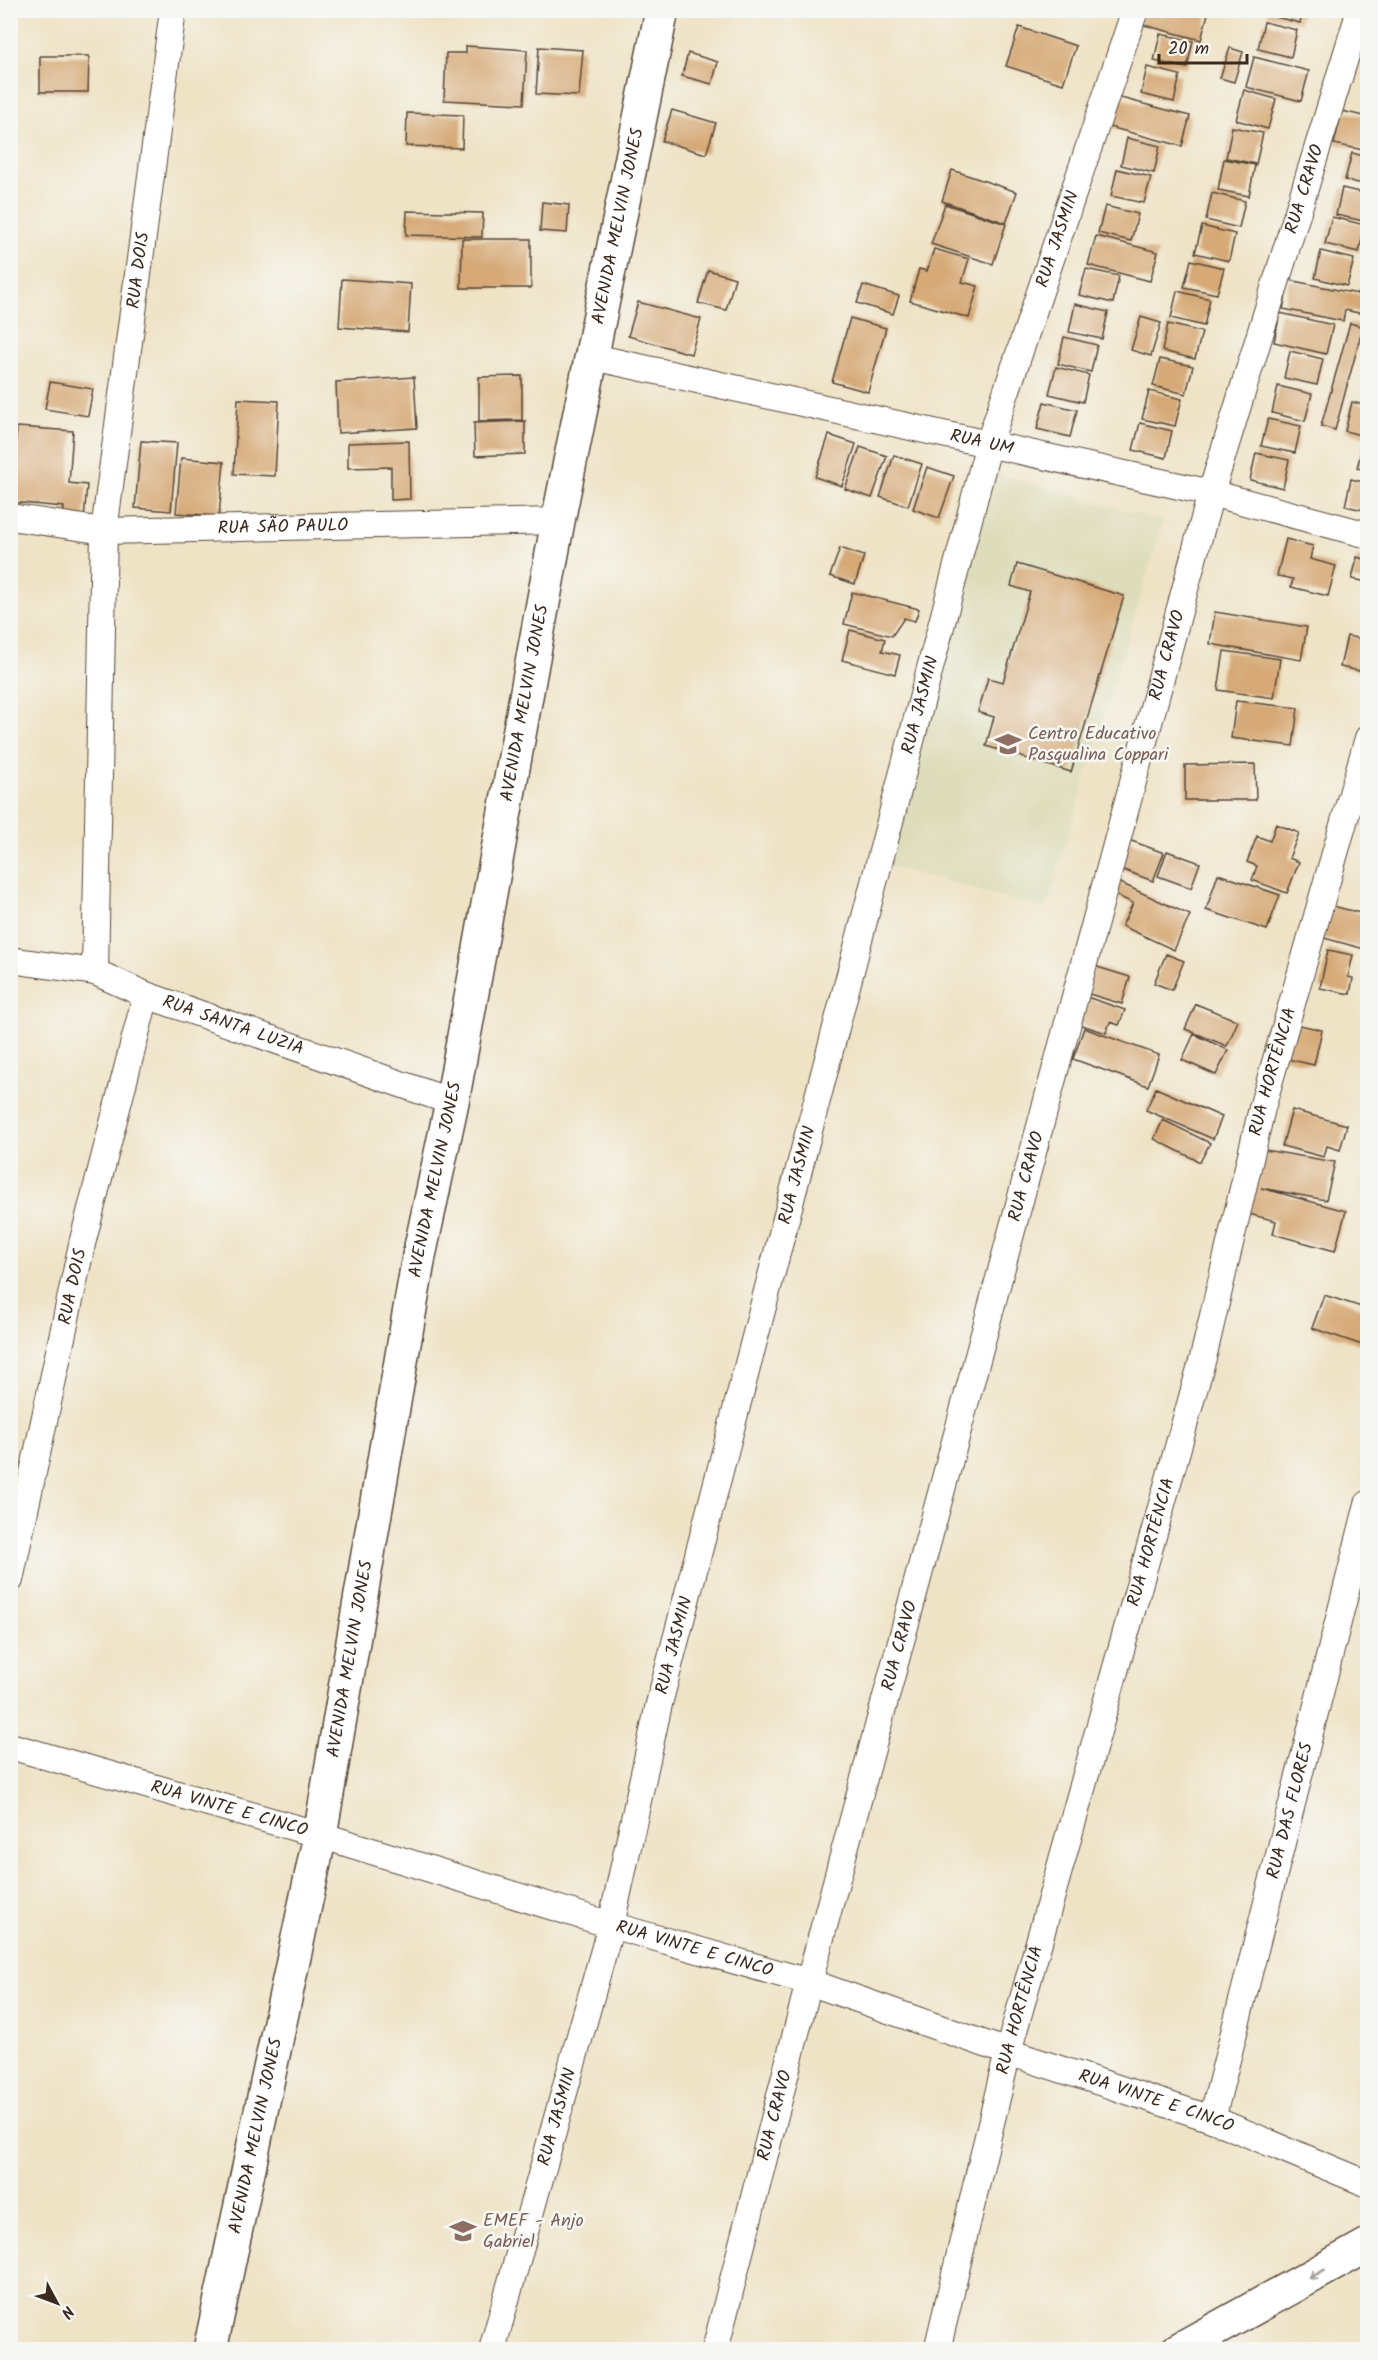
<svg xmlns="http://www.w3.org/2000/svg" width="1378" height="2360" viewBox="0 0 1378 2360" font-family="Kalam,sans-serif">
	<rect width="100%" height="100%" fill="#f6f6f2"/>
	<filter id="ink" filterUnits="userSpaceOnUse"><feTurbulence type="fractalNoise" baseFrequency=".0167" numOctaves="2"/><feDisplacementMap in="SourceGraphic" scale="12" xChannelSelector="R" yChannelSelector="G"/><feConvolveMatrix kernelMatrix="1 2 1 2 8 2 1 2 1" color-interpolation-filters="sRGB"/></filter>
	<filter id="wash" filterUnits="userSpaceOnUse"><feTurbulence type="fractalNoise" baseFrequency=".008" numOctaves="4" result="noise"/><feDisplacementMap in="SourceGraphic" scale="24" xChannelSelector="R" yChannelSelector="G"/><feGaussianBlur stdDeviation="1.35" result="paint"/><feColorMatrix in="noise" values="0 0 0 0 0 0 0 0 0 0 0 0 0 0 0 0 0 1.4 0 .05"/><feComposite in="paint" operator="in"/></filter>
	<g filter="url(#wash)">
		<rect width="100%" height="100%" fill="#efe3c6"/>
		<path fill="#deddbb" d="M994 473 1163 521 1046 909 888 866 978 517Z"/>
		<g id="blocks">
			<path fill="#d6a976" d="M1143 10H1209L1201 40 1140 24Z
				M1268 10H1303L1300 23 1267 15Z
				M1264 22 1297 30 1291 57 1258 49Z
				M1019 27 1076 46 1063 84 1006 66Z
				M1160 34 1193 41 1187 68 1154 61Z
				M466 46 527 50 524 104 444 100 446 53H466Z
				M539 47 583 50 579 96 536 94Z
				M1230 48 1243 52 1234 82 1220 78Z
				M688 53 718 62 712 84 682 76Z
				M40 56H89L88 92H40Z
				M1254 57 1309 71 1301 101 1246 87Z
				M1147 67 1180 75 1174 102 1141 94Z
				M1244 90 1276 99 1268 129 1236 120Z
				M1117 97 1190 116 1182 146 1109 127Z
				M672 110 716 123 706 154 662 141Z
				M1342 111 1368 117V151L1334 144Z
				M407 113 463 115 462 148 406 146Z
				M1232 127 1263 133 1256 164 1226 158Z
				M1127 138 1160 146 1154 173 1121 165Z
				M1352 153 1368 157V185L1345 180Z
				M1224 159 1255 165 1249 196 1218 190Z
				M1117 169 1151 177 1144 203 1111 196Z
				M952 170 1017 192 1006 223 942 201Z
				M1342 188 1368 194V222L1336 215Z
				M1212 193 1245 201 1239 228 1206 220Z
				M542 202 569 205 567 233 540 231Z
				M945 204 1006 224 993 264 931 244Z
				M1105 206 1138 214 1131 241 1098 233Z
				M407 211 483 213 482 237 406 235Z
				M1332 217 1365 225 1359 252 1325 244Z
				M1202 226 1235 234 1229 261 1195 253Z
				M1096 236 1158 252 1150 281 1088 265Z
				M462 239H531V288H461Z
				M934 249 969 259 962 282 978 286 969 318 910 301 919 269 927 271Z
				M1321 251 1354 259 1347 286 1315 278Z
				M1191 260 1224 268 1217 294 1184 287Z
				M1086 269 1119 276 1113 303 1079 295Z
				M708 270 735 278 726 310 698 303Z
				M342 279 411 284 408 332 339 327Z
				M1289 280 1368 296V315L1345 310 1343 321 1283 309Z
				M863 285 899 296 893 314 857 303Z
				M1177 291 1210 299 1204 326 1171 318Z
				M638 302 701 319 691 354 628 336Z
				M1075 304 1108 312 1102 339 1069 332Z
				M1280 313 1333 325 1326 354 1274 342Z
				M1141 317 1161 323 1151 356 1131 350Z
				M850 318 886 328 868 392 832 382Z
				M1350 323 1363 327 1335 430 1321 426Z
				M1168 324 1202 332 1195 359 1162 351Z
				M1064 337 1097 345 1091 372 1058 364Z
				M1290 351 1323 359 1317 385 1284 378Z
				M1160 359 1193 366 1186 394 1153 386Z
				M1056 367 1089 375 1083 402 1049 394Z
				M522 376V420L479 421V377Z
				M414 377 417 428 338 433 336 382Z
				M50 382 93 389 88 416 45 409Z
				M1278 386 1312 394 1305 421 1272 413Z
				M1149 391 1182 399 1175 426 1142 419Z
				M238 399 279 401 275 476 234 474Z
				M1044 402 1077 410 1070 437 1037 429Z
				M1352 402 1368 406V437L1345 431Z
				M1268 419 1301 426 1295 453 1261 446Z
				M525 421V454L475 456 474 423Z
				M1140 423 1172 431 1166 458 1133 450Z
				M17 427 73 431 69 483 87 485 84 519 63 518 64 507 11 502Z
				M829 435 856 444 842 486 815 477Z
				M141 441 177 443 171 511 135 508Z
				M409 441 410 499 391 500V467L348 468V443Z
				M1364 441 1368 442V470L1357 468Z
				M860 447 887 456 872 498 845 489Z
				M1256 453 1289 460 1283 488 1250 480Z
				M894 455 922 464 908 506 880 497Z
				M181 458 224 462 219 516 176 513Z
				M927 467 954 476 939 518 913 509Z
				M1351 479 1368 483V511L1345 506Z
				M1286 539 1313 546 1310 559 1336 566 1328 596 1291 587 1293 579 1277 576Z
				M840 548 864 556 855 584 830 576Z
				M1357 557 1368 560V582L1352 579Z
				M1017 564 1124 596 1071 772 986 746 994 717 978 712 988 678 1003 682 1030 592 1011 586Z
				M852 592 919 609 915 621 904 618 892 636 844 624Z
				M1215 612 1307 627 1301 660 1210 644Z
				M850 630 885 639 882 651 900 655 895 674 842 660Z
				M1347 636 1367 640 1360 671 1340 667Z
				M1224 651 1280 659 1274 698 1218 690Z
				M1236 701 1298 708 1293 746 1231 738Z
				M1255 764 1256 800H1185V765Z
				M1276 824 1299 833 1289 858 1299 862 1287 893 1252 880 1257 866 1247 862 1257 836 1270 841Z
				M1129 840 1164 853 1153 881 1118 868Z
				M1167 851 1200 863 1191 888 1158 876Z
				M1218 874 1280 895 1267 930 1206 910Z
				M1116 881 1190 915 1174 950 1122 926 1133 903 1111 893Z
				M1333 906 1368 915V950L1324 938Z
				M1328 950 1353 955 1348 977 1353 978 1350 994 1320 988Z
				M1166 954 1184 961 1172 990 1154 983Z
				M1094 966 1130 977 1122 1004 1086 993Z
				M1084 996 1125 1010 1119 1025 1110 1022 1106 1033 1075 1023Z
				M1196 1004 1238 1021 1227 1046 1185 1029Z
				M1291 1023 1322 1030 1314 1065 1283 1058Z
				M1084 1028 1159 1055 1148 1086 1073 1059Z
				M1194 1034 1228 1050 1216 1075 1182 1060Z
				M1156 1088 1222 1117 1213 1139 1146 1110Z
				M1292 1110 1347 1125 1340 1150 1327 1146 1324 1157 1282 1146Z
				M1163 1120 1210 1143 1200 1162 1154 1139Z
				M1265 1150 1335 1162 1326 1200 1261 1188 1346 1211 1335 1251 1273 1234 1276 1221 1249 1214Z
				M1324 1295 1368 1309V1347L1312 1328Z"/>
		</g>
	</g>
	<g filter="url(#ink)">
		<use href="#blocks" fill-opacity="0" stroke="#564637" stroke-width="1.5"/>
		<g fill="none" stroke-linecap="round" stroke-linejoin="round">
			<g stroke="#564637" stroke-width="28">
				<g id="minor">
					<path id="s1" d="M593 357 1211 493 1368 535"/>
					<path id="s2" d="M10 517 104 531 558 521"/>
					<path id="s3" d="M10 960 95 972 146 995 452 1102"/>
					<path id="s4" d="M95 972 104 531 173 10"/>
					<path id="s5" d="M10 1580 82 1244 146 995"/>
					<path id="s6" d="M10 1746 320 1835 611 1925 809 1982 1008 2052 1212 2119 1368 2184"/>
					<path id="s7" d="M1212 2119 1368 1504"/>
					<path id="s8" d="M492 2350 611 1925 659 1704 989 443 1135 10"/>
					<path id="s9" d="M715 2350 809 1982 1211 493 1360 10"/>
					<path id="s10" d="M937 2350 1008 2052 1203 1358 1262 1108 1368 738"/>
				</g>
			</g>
			<g stroke="#564637" stroke-width="36">
				<g id="secondary">
					<path id="s11" d="M210 2350 320 1835 419 1256 452 1102 558 521 662 10"/>
					<path d="M1178 2350 1368 2245"/>
				</g>
			</g>
			<use href="#minor" stroke="#fff" stroke-width="26"/>
			<use href="#secondary" stroke="#fff" stroke-width="33"/>
		</g>
		<defs><path id="oneway-shaft" d="M-6 0H5M1.5-3L5.5 0L1.5 3" fill="none" stroke-width="1.6" stroke-linecap="round" stroke-linejoin="round" transform="scale(1.5)"/></defs>
		<use stroke="#a79f9a" href="#oneway-shaft" transform="translate(1317 2274) rotate(151)"/>
	</g>
	<defs>
		<g id="school-bare" transform="scale(2.07)"><path d="M0-5L7-2L0 1L-7-2ZM-4 1L0 2.5L4 1V4Q0 6-4 4Z" fill="#8d6e63" stroke="#f6f6f2" stroke-width="2.5" paint-order="stroke"/></g>
	</defs>
	<g fill-rule="evenodd">
		<use href="#school-bare" x="1008" y="744"/>
		<use href="#school-bare" x="463" y="2231"/>
	</g>
	<g text-anchor="middle" dominant-baseline="central" stroke-width="5" stroke-linejoin="round" paint-order="stroke">
		<g font-size="18" fill="#3b2a1e" stroke="#f6f6f2">
			<text stroke="none"><textPath href="#s9" startOffset="2240">RUA CRAVO</textPath></text>
			<text stroke="none"><textPath href="#s11" startOffset="2163">AVENIDA MELVIN JONES</textPath></text>
			<text stroke="none"><textPath href="#s8" startOffset="2186">RUA JASMIN</textPath></text>
			<text stroke="none"><textPath href="#s4" startOffset="704">RUA DOIS</textPath></text>
			<text stroke="none"><textPath href="#s1" startOffset="398">RUA UM</textPath></text>
			<text stroke="none"><textPath href="#s2" startOffset="274">RUA SÃO PAULO</textPath></text>
			<text stroke="none"><textPath href="#s9" startOffset="1754">RUA CRAVO</textPath></text>
			<text stroke="none"><textPath href="#s11" startOffset="1677">AVENIDA MELVIN JONES</textPath></text>
			<text stroke="none"><textPath href="#s8" startOffset="1700">RUA JASMIN</textPath></text>
			<text stroke="none"><textPath href="#s3" startOffset="234">RUA SANTA LUZIA</textPath></text>
			<text stroke="none"><textPath href="#s10" startOffset="1322">RUA HORTÊNCIA</textPath></text>
			<text stroke="none"><textPath href="#s8" startOffset="1214">RUA JASMIN</textPath></text>
			<text stroke="none"><textPath href="#s9" startOffset="1214">RUA CRAVO</textPath></text>
			<text stroke="none"><textPath href="#s11" startOffset="1192">AVENIDA MELVIN JONES</textPath></text>
			<text stroke="none"><textPath href="#s5" startOffset="300">RUA DOIS</textPath></text>
			<text stroke="none"><textPath href="#s10" startOffset="836">RUA HORTÊNCIA</textPath></text>
			<text stroke="none"><textPath href="#s8" startOffset="728">RUA JASMIN</textPath></text>
			<text stroke="none"><textPath href="#s9" startOffset="728">RUA CRAVO</textPath></text>
			<text stroke="none"><textPath href="#s11" startOffset="705">AVENIDA MELVIN JONES</textPath></text>
			<text stroke="none"><textPath href="#s6" startOffset="228">RUA VINTE E CINCO</textPath></text>
			<text stroke="none"><textPath href="#s7" startOffset="318">RUA DAS FLORES</textPath></text>
			<text stroke="none"><textPath href="#s6" startOffset="714">RUA VINTE E CINCO</textPath></text>
			<text stroke="none"><textPath href="#s10" startOffset="350">RUA HORTÊNCIA</textPath></text>
			<text stroke="none"><textPath href="#s6" startOffset="1200">RUA VINTE E CINCO</textPath></text>
			<text stroke="none"><textPath href="#s9" startOffset="242">RUA CRAVO</textPath></text>
			<text stroke="none"><textPath href="#s8" startOffset="242">RUA JASMIN</textPath></text>
			<text stroke="none"><textPath href="#s11" startOffset="219">AVENIDA MELVIN JONES</textPath></text>
		</g>
		<g font-size="18" fill="#785e54" stroke="#f6f6f2" text-anchor="start">
			<text x="1028" y="734">Centro Educativo<tspan x="1028" dy="21">Pasqualina Coppari</tspan></text>
			<text x="483" y="2221">EMEF - Anjo<tspan x="483" dy="21">Gabriel</tspan></text>
		</g>
	</g>
	<rect width="1378" height="2360" fill="none" stroke="#f6f6f2" stroke-width="36"/>
	<g transform="translate(57 2303) rotate(131)" stroke="#f6f6f2" stroke-width="4.5" paint-order="stroke">
	<path d="M0-4.5L10 22L0 15L-10 22Z" fill="#3b2a1e"/>
	<text y="-9" font-size="16" font-weight="bold" text-anchor="middle" fill="#3b2a1e">N</text>
	</g>
	<path d="M1159 54v9h88v-9" fill="none" stroke="#3b2a1e" stroke-width="3"/>
	<text x="1168" y="54" font-size="18" fill="#3b2a1e" stroke="#f6f6f2" stroke-width="4.5" paint-order="stroke">20 m</text>
</svg>
